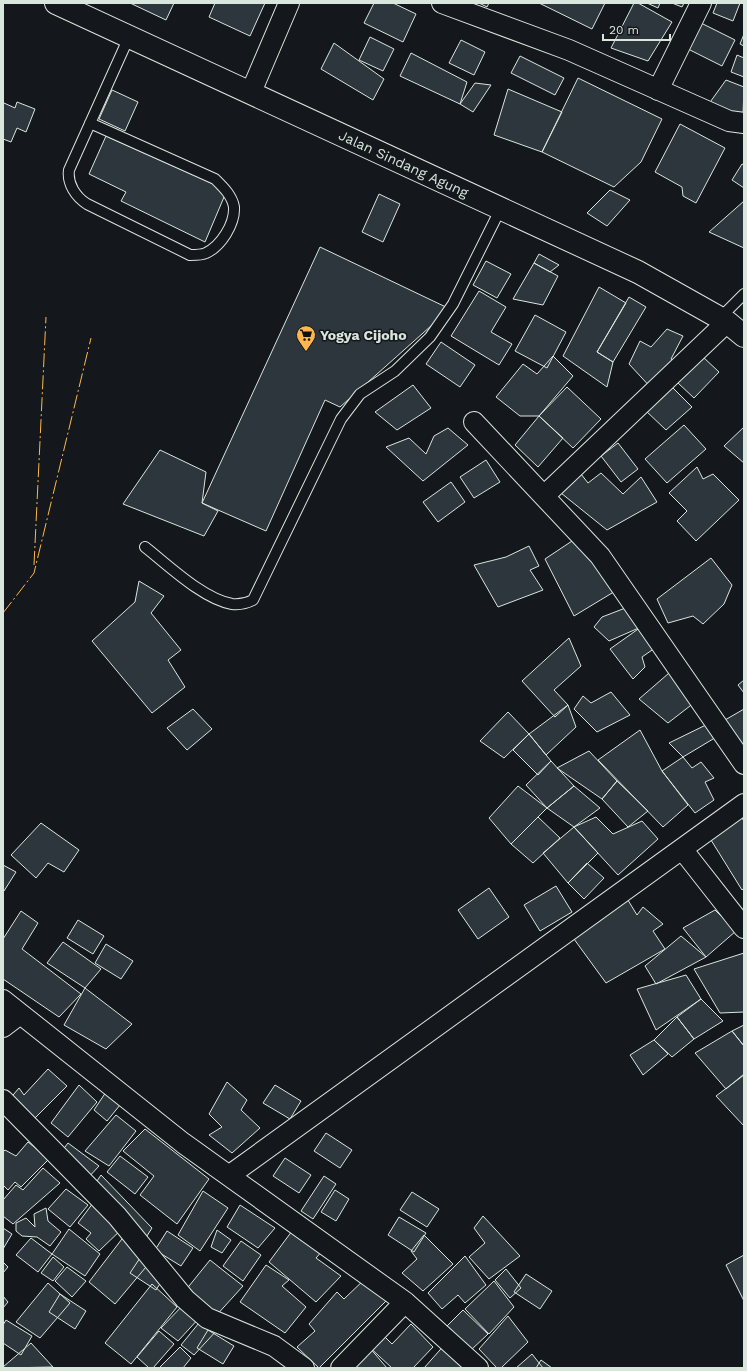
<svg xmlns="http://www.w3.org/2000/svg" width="747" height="1371" viewBox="0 0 747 1371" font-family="'Work Sans',sans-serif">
	<rect width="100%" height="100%" fill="#14181c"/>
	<path fill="#2c363c" stroke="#d8e6dc" d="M130 3H174L166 20Z
		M215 3H265L250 36 209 17Z
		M374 3H393L416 14 403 42 364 23Z
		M479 3H489L487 7Z
		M539 3H605L592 29Z
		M634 3H638L672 22 648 61 611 48Z
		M647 3H660L658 8Z
		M672 3H684L682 7Z
		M717 3H740L733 21 713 13Z
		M701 23 735 40 722 66 688 49Z
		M744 34V46L740 44Z
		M370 37 394 49 383 71 359 60Z
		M461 40 485 52 474 75 449 63Z
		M334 43 384 79 373 100 321 69Z
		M411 53 467 82 460 104 400 76Z
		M737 55 744 58V77L731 72Z
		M520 56 564 78 555 95 511 73Z
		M578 78 662 119 641 162 614 187 542 152Z
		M726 80 744 87 743 115 708 105Z
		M475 83 491 85 473 112 460 104Z
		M508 89 562 112 542 152 494 135Z
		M112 90 138 102 125 131 99 119Z
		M17 102 35 109 26 132 17 128 11 142 3 139V105L4 103 15 108Z
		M680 124 725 148 696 203 683 196 682 187 655 172Z
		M106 136 227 190 205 242 121 201 126 192 89 174Z
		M742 164 744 165V188L732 180Z
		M610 190 630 200 607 226 587 213Z
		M379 194 400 204 383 242 362 232Z
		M744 201V248L709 232Z
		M320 247 450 309 340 407 325 400 266 531 202 503Z
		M539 254 559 265 550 272 534 263Z
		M486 261 511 274 497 298 473 285Z
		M534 263 558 276 543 305 513 299Z
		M599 287 626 303 597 352 613 362 607 387 563 356Z
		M479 291 506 307 491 332 512 344 499 365 451 336Z
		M629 297 646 307 613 362 597 352Z
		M535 315 566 332 547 368 515 351Z
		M667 329 683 336 671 359 680 366 654 391 629 364 640 341 651 347Z
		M441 342 475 365 460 387 426 364Z
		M553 356 573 376 539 416H520L496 397 523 364 537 374Z
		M703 357 719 372 694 398 678 383Z
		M413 385 431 408 397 430 375 412Z
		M567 387 601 419 573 448 539 416Z
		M672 387 692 407 666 430 645 410Z
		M539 416 563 438 538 467 515 445Z
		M684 425 706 449 667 483 645 459Z
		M744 427V463L724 446Z
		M448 428 468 445 423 481 386 447 409 438 426 454 434 436Z
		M618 443 638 469 621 482 601 456Z
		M160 450 206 472 202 503 218 511 204 536 123 504Z
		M486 460 500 482 474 498 460 477Z
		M697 467 703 479 713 474 739 500 696 541 677 521 687 511 669 493Z
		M601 473 623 494 641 477 657 502 607 530 561 493 581 474 588 483Z
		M451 482 465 502 438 522 423 502Z
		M581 535 622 587 574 616 545 559Z
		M529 546 539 566 530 570 543 590 498 607 474 565 506 557Z
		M711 558 732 585 724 604 703 624 693 616 668 623 657 599Z
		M139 581 164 596 151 613 181 650 168 660 185 687 152 713 92 641 135 602Z
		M628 607 641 627 609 641 594 627 602 617Z
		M641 627 655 648 642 657 645 667 633 679 610 649Z
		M569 638 581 666 554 690 568 705 555 717 522 681Z
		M676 667 699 699 668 723 639 699Z
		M744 680V693L738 685Z
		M611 692 630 715 597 732 574 709 583 696 591 703Z
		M568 705 576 727 546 755 529 734Z
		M193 709 212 729 187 750 167 728Z
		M744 709V752L725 720Z
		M508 712 529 734 504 758 480 741Z
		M714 721 723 733 683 757 669 743Z
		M640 730 662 771 688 805 663 827 598 760Z
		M529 734 551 761 538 775 513 750Z
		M589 751 617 781 602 799 557 768Z
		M683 757 692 768 701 762 714 778 705 782 714 800 695 813 662 771Z
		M551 761 574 786 547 808 526 785Z
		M617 781 648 811 628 827 602 799Z
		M518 786 547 808 511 844 489 818Z
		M574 786 600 808 574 827 547 808Z
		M538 817 560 838 533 863 511 844Z
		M596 817 613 834 642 821 658 839 618 875 574 827Z
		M741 817 744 821V888L742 890 711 840Z
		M41 823 79 850 64 872 48 863 36 878 11 855Z
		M574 827 598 853 568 883 543 853Z
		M587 863 604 878 584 899 568 883Z
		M3 865 16 872 4 891 3 890Z
		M556 886 572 912 540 931 524 905Z
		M489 888 509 917 478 939 458 910Z
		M623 892 637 915 643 907 663 924 653 931 665 949 606 983 574 939Z
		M715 910 736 931 706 957 683 928Z
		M21 911 38 923 22 949 81 994 59 1017 3 979V939Z
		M78 920 104 936 93 954 67 938Z
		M681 936 706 957 656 984 645 966Z
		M63 942 101 969 85 988 47 963Z
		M106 944 133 961 121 979 95 963Z
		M744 953V1012L720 1013 694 969Z
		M686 975 701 999 656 1030 637 989Z
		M85 988 132 1024 106 1049 64 1025Z
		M701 999 723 1021 694 1039 677 1017Z
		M677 1017 694 1039 672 1057 654 1040Z
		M744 1025V1046L732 1031Z
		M732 1031 744 1046V1074L726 1089 695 1053Z
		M654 1040 668 1054 643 1075 630 1055Z
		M48 1069 67 1086 31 1122 8 1101 19 1088 24 1095Z
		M744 1075V1126L716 1096Z
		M227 1082 247 1100 241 1110 260 1128 232 1153 209 1135 222 1127 209 1114Z
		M79 1085 97 1102 68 1137 51 1123Z
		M275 1085 301 1101 290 1119 263 1103Z
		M106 1092 120 1105 107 1121 94 1110Z
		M116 1115 136 1131 109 1166 85 1151Z
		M145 1129 209 1179 177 1224 140 1195 154 1176 123 1151Z
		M326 1133 352 1150 340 1168 314 1151Z
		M28 1142 49 1159 21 1187 15 1182 8 1190 3 1185V1152L5 1150 16 1156Z
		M68 1143 99 1166 86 1180 58 1156Z
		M120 1156 148 1177 135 1194 107 1172Z
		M285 1158 311 1175 299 1193 273 1176Z
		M43 1168 60 1183 13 1224 3 1216V1200L16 1185 23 1190Z
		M101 1175 152 1228 145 1239 91 1190Z
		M324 1176 336 1184 313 1219 301 1211Z
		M66 1189 88 1205 70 1227 48 1209Z
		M335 1190 349 1199 336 1221 321 1212Z
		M203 1191 228 1208 200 1251 178 1235Z
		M412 1192 439 1209 427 1227 400 1210Z
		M96 1199 125 1226 99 1251 86 1239 91 1233 78 1223Z
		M240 1205 275 1228 258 1248 227 1227Z
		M46 1208 48 1221 61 1232 50 1246 37 1237 22 1236 16 1231V1223L26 1218 35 1227 34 1214Z
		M483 1216 520 1256 489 1279 469 1257 485 1243 474 1228Z
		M399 1217 426 1233 414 1252 388 1235Z
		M295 1227 323 1250 316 1258 341 1276 316 1302 269 1262Z
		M3 1228 12 1234 3 1249Z
		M69 1229 100 1254 85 1276 52 1254Z
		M217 1230 231 1240 222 1253 211 1247Z
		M167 1231 193 1248 181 1266 155 1250Z
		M125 1235 151 1261 115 1304 89 1282Z
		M424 1235 453 1264 423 1291 402 1273 417 1259 411 1251Z
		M31 1238 52 1254 38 1272 16 1255Z
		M241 1241 261 1255 243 1281 223 1266Z
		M142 1255 168 1271 156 1290 130 1273Z
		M744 1255V1301L726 1265Z
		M465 1256 486 1285 465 1303 458 1295 442 1309 428 1293Z
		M53 1257 64 1267 53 1281 41 1273Z
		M210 1260 243 1286 214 1318 185 1291Z
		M3 1262 8 1267 3 1273Z
		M266 1265 289 1280 282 1286 306 1307 285 1333 240 1302Z
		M67 1267 86 1281 72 1297 55 1281Z
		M506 1269 521 1288 510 1298 495 1280Z
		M526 1274 552 1291 540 1309 514 1292Z
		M367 1277 389 1298 319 1368 297 1347 315 1331 309 1324 337 1292 344 1299Z
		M494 1281 514 1307 489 1334 465 1309Z
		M48 1283 70 1303 40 1338 16 1322Z
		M152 1284 177 1307 131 1364 105 1343Z
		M60 1294 86 1311 75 1329 49 1312Z
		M3 1296 8 1302 3 1308Z
		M185 1303 201 1316 178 1341 161 1328Z
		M463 1310 488 1334 470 1351 445 1328Z
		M508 1316 528 1342 501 1368H497L479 1349Z
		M203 1318 218 1329 194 1355 181 1345Z
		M6 1320 32 1336 21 1355 3 1343V1325Z
		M411 1324 433 1347 413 1368H392L366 1344 379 1331 392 1344Z
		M208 1330 234 1346 223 1364 197 1348Z
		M159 1331 174 1344 153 1368H149L137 1357Z
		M447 1342 467 1363 462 1368H424Z
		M31 1343 53 1367 3 1368V1367Z
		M180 1347 191 1358 183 1368H159Z
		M369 1347 387 1368H352Z
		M532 1354 543 1368H516Z
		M541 1360 552 1368H536Z"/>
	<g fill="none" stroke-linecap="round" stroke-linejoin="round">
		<g stroke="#d8e6dc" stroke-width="12">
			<path id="service" d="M90 123 215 179C222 186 232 195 234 207 235 224 221 246 206 253 202 255 195 255 190 255L87 204C76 197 67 184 69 170L129 37
				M720 318 744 294
				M145 547C168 565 203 599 232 604 240 605 247 603 253 600L341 419 360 394 395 371 430 337 453 304 501 208"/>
		</g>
		<g stroke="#d8e6dc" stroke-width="22">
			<path id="minor" d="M442 3 569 50 729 121 744 123
				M658 90 701 3
				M251 92 289 3
				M474 422 600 556 744 764
				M544 496 727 322
				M682 849 744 928
				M3 1000 183 1143 405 1302 478 1368
				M3 1027 20 1014
				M3 1100 117 1216 185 1299 207 1318 274 1346 304 1368
				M230 1175 744 804
				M341 1368 405 1302"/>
		</g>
		<g stroke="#d8e6dc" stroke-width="24">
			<g id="primary">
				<path id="s1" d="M56 3 638 272 727 322 744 336"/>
			</g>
		</g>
		<use href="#service" stroke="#14181c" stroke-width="10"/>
		<use href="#minor" stroke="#14181c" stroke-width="20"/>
		<use href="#primary" stroke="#14181c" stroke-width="22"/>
		<path stroke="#ffb74d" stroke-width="1" stroke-dasharray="14 3 2 3" stroke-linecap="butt" d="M34 565 46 317
			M3 613 34 573 91 338"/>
	</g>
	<defs>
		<g id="supermarket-pin" transform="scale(1)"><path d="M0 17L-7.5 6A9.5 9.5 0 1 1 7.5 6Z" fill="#ffb74d" stroke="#14181c"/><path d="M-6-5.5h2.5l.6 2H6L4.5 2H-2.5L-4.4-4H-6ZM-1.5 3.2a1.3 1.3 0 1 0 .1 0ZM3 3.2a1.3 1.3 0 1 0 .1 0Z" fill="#111"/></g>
	</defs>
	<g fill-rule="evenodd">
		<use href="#supermarket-pin" x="306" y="335"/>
	</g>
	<g text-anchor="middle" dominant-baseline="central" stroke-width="3" stroke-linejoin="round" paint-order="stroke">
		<g font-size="14" fill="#d8e6dc" stroke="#14181c">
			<text stroke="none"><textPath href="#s1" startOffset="383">Jalan Sindang Agung</textPath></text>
		</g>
		<g font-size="14" font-weight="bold" fill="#d8e6dc" stroke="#14181c" text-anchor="start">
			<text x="320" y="335">Yogya Cijoho</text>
		</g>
	</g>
	<rect width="747" height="1371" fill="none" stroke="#d8e6dc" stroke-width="8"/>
	<path d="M603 34v6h67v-6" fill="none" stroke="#d8e6dc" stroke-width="2"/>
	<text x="609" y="34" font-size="12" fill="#d8e6dc" stroke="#14181c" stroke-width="3" paint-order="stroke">20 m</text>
</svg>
